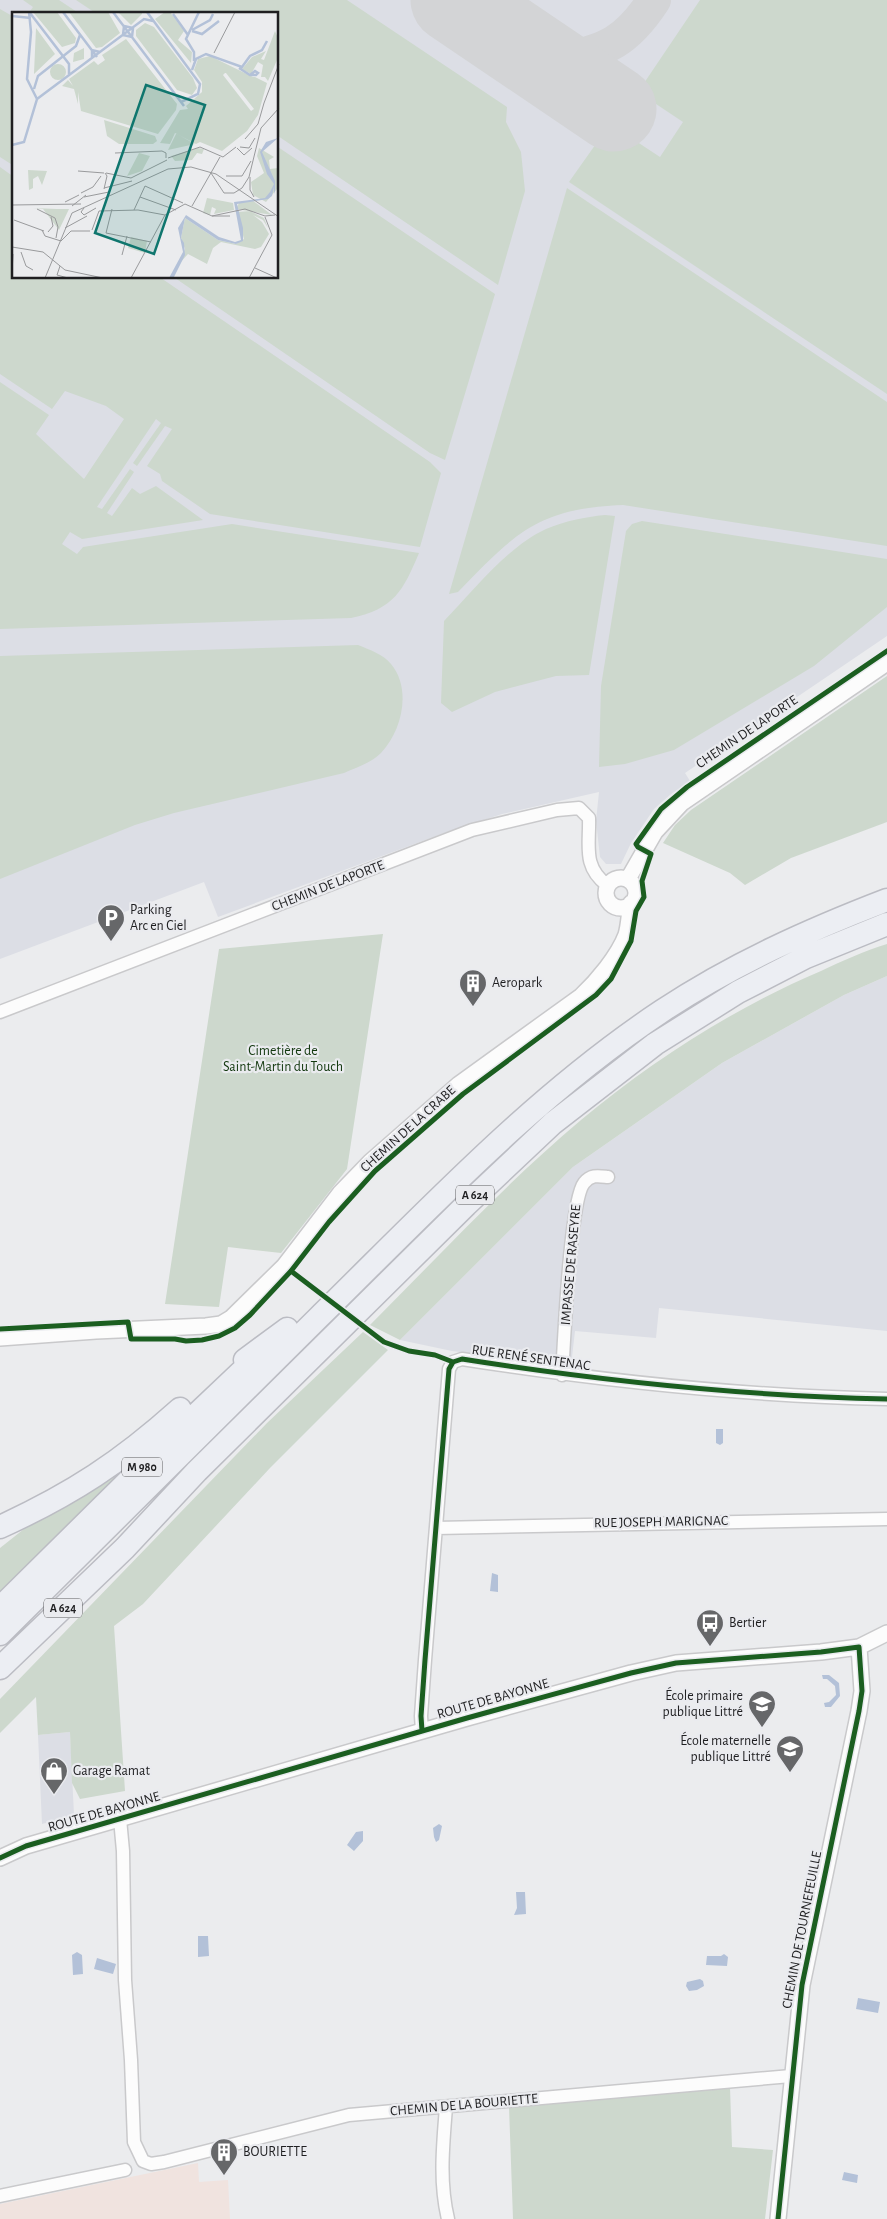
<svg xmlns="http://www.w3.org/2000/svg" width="887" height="2219" viewBox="0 0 887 2219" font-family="'Alegreya Sans',sans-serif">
	<rect width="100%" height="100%" fill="#ebecee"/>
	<path fill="#f0e3df" d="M198 2163 199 2182 228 2180 230 2219H0V2204Z"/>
	<path fill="#dcdee5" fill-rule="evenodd" d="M0 0H887V636L685 773 690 781 671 794 654 809 631 843 621 864H606L600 857 596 821 599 792 502 814 444 833 218 917 204 882 0 959ZM14 14H278V278H14Z
		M887 976V1331L659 1308 656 1338 575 1331 571 1366 452 1351 400 1340 573 1167 722 1063 844 995Z
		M70 1732 74 1815 42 1824 38 1735Z"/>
	<path fill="#cdd8cd" d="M23 0H59L80 14H28L33 7Z
		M76 0H347L507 107 506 122 521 152 525 191 498 285 278 136V14H97Z
		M700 0H887V394L569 182 610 124 660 157 683 122 638 92Z
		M0 9 14 17V166L0 157Z
		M278 147 495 294 445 460 430 453 175 278H278Z
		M0 167 14 177V278H161L430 462 441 473 420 547 210 514 162 481 160 474 147 466 172 429 165 426 137 466 133 463 161 423 156 419 97 507 102 509 130 469 134 472 107 513 112 516 132 488 140 494 156 486 203 520 82 539 70 532 62 544 77 554 83 547 232 524 419 553C403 591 394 609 351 618L0 629V382L49 415 36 434 84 479 124 419 106 406 65 391 52 409 0 374Z
		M567 188 887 402V546L623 505C538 508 514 534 458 592L449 594Z
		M605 515 615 516 589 675 556 676 495 692 452 712 441 703 444 621C473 591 507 547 546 529 565 521 585 517 605 515Z
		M642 521 887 559V607L814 666 674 750 625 764 599 767 601 686 626 531 632 524Z
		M358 645C370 650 383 654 391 664 412 689 402 731 381 753 371 763 357 767 344 773L174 813 135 825 0 879V656Z
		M887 676V822L791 858 745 885 730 873 663 843 675 825 691 810Z
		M383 934 347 1169 281 1253 228 1247 219 1307 165 1304 219 949Z
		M887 944V976L844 995 722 1063 573 1167 400 1340 370 1325C439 1256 506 1183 581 1120 653 1060 734 1008 821 971 842 961 864 951 887 944Z
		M363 1332 388 1350 270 1468 143 1604 114 1626 125 1791 80 1799 72 1783 70 1732 38 1735 36 1697 0 1733V1699L267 1423Z
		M137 1463 0 1597V1548L29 1525 117 1468Z
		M730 2087 732 2147 773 2150 765 2219H513L509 2107Z"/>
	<path fill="#b3c1d8" d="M716 1429H723V1443L720 1445 716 1443Z
		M492 1573 498 1575V1592L490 1591Z
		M822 1675H829L839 1683 840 1696 831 1707H825L824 1703 829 1702 836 1695 835 1686 827 1679H823Z
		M439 1824 442 1826 439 1840 436 1842 434 1837 433 1828Z
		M363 1831V1841L354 1851 347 1845 356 1832Z
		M516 1892H525L526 1914 514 1915 517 1908Z
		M198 1936H208L209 1956 198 1957Z
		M77 1952 82 1955 83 1974 73 1975 72 1955Z
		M724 1954 728 1957 727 1966 706 1965 707 1956H721Z
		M97 1958 116 1964 113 1974 94 1969Z
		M700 1979 703 1981 704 1986 697 1990 689 1991 686 1986 687 1982Z
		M858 1998 880 2002 878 2013 856 2009Z
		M844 2172 858 2175 857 2183 842 2180Z"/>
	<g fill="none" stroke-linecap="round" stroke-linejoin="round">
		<path stroke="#d3d4d6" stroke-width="34" d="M549 64C602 49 622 49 654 0"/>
		<path stroke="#d3d4d6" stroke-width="85" d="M453 0 614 109"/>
		<g stroke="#c9c9cb" stroke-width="15">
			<path id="minor" d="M0 1012 472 830 557 810 579 808 589 818C590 845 582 866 607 885
				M562 1375C564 1344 570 1200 584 1183 591 1174 599 1176 608 1177
				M436 1528 887 1519
				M422 1731 421 1716 425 1660 449 1369 453 1362 462 1359C602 1381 745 1396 887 1399
				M120 1819 123 1851 125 1980 131 2060 134 2142 143 2161 151 2164 164 2162 349 2115 791 2076
				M446 2107C443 2145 439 2182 448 2219
				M0 2196 125 2170"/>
		</g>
		<g stroke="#c9c9cb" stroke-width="18">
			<path id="tertiary" d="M606 893a15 15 0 1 1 30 0a15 15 0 1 1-30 0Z
				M628 879 655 832 682 803 887 663
				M0 1338 96 1331 206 1326 221 1324 231 1318 284 1266 340 1193 370 1162 459 1084 581 996C597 981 618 956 626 935 629 925 629 914 631 903
				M0 1858 26 1846 467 1718 631 1673 676 1663 821 1652 859 1647 887 1633
				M778 2219 802 1985 859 1711 862 1691 859 1647"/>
		</g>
		<g stroke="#bbbcc3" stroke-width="25">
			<path id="motorway" d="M245 1360 287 1329
				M0 1527C72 1494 121 1462 180 1409
				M0 1608 182 1428 259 1355
				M0 1634C106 1528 213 1423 319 1317 428 1210 534 1096 662 1011 733 964 809 930 887 900
				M0 1668 125 1548 197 1471 466 1205 553 1123 655 1044 738 992 806 957 887 924"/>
		</g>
		<use href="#minor" stroke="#fcfcfc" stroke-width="12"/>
		<use href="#tertiary" stroke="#fcfcfc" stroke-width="15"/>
		<use href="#motorway" stroke="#eceef3" stroke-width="22"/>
		<g stroke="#eaebef" stroke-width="8">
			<path id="cycleway" d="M291 1271 384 1342 409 1351 435 1355 453 1362
				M0 1329 128 1322 131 1339H175L186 1341 202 1340 219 1336 235 1328 250 1315 291 1271 329 1222 375 1171 463 1094 596 995 611 979 631 941 636 911 644 897 642 881 651 854 638 847 636 844 661 809 687 787 887 651
				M422 1731 421 1716 425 1660 449 1369 453 1362 462 1359C602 1381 745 1396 887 1399
				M0 1858 26 1846 467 1718 631 1673 676 1663 821 1652 859 1647 862 1691 859 1711 802 1985 778 2219"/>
		</g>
		<use href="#cycleway" stroke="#1b5e20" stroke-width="5"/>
	</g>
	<defs>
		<g id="parking-pin" transform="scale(1.4375)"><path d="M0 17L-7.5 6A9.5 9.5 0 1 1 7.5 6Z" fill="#666769" stroke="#eaebef"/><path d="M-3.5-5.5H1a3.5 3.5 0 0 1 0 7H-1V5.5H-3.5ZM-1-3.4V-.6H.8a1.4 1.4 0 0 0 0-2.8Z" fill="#fff"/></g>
		<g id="building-pin" transform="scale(1.4375)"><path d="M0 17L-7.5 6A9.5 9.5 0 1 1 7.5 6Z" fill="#666769" stroke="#eaebef"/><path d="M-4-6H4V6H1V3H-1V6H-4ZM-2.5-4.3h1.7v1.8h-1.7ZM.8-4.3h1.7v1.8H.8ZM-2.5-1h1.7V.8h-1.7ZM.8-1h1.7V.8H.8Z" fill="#fff"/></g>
		<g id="bus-pin" transform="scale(1.4375)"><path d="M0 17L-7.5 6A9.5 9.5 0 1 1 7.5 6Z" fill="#666769" stroke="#eaebef"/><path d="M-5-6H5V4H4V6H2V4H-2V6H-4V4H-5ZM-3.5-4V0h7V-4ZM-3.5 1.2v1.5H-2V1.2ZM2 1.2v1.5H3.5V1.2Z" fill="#fff"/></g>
		<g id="school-pin" transform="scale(1.4375)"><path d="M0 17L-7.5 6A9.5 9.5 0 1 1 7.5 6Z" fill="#666769" stroke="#eaebef"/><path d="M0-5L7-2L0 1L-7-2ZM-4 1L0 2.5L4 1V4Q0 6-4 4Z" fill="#fff"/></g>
		<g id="shop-pin" transform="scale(1.4375)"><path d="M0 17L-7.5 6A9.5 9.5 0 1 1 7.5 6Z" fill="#666769" stroke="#eaebef"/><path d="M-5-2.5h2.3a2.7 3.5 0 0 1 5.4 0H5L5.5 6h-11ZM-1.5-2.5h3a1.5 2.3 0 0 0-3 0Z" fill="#fff"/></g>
	</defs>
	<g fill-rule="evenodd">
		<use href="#parking-pin" x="111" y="918"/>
		<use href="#building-pin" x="473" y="983"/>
		<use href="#bus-pin" x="710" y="1623"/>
		<use href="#school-pin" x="762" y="1704"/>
		<use href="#school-pin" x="790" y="1749"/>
		<use href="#shop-pin" x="54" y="1771"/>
		<use href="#building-pin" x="224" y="2152"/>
	</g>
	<g text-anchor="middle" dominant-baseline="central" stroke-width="4.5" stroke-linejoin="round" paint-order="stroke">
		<g fill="#eaebef" stroke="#5c5c5f" stroke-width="1">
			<rect x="456" y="1185.5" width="38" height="19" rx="4"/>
			<rect x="122" y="1457.5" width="40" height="19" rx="4"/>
			<rect x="44" y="1598.5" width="38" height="19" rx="4"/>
		</g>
		<g font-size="12" font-weight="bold" fill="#1f1f21">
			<text x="475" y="1195">A 624</text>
			<text x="142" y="1467">M 980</text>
			<text x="63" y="1608">A 624</text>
		</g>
		<g font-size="14" fill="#1f1f21" stroke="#eaebef">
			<text transform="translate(747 732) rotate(-34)">CHEMIN DE LAPORTE</text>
			<text transform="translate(328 886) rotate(-21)">CHEMIN DE LAPORTE</text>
			<text transform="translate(408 1129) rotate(-42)">CHEMIN DE LA CRABE</text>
			<text transform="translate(571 1265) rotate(-85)">IMPASSE DE RASEYRE</text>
			<text transform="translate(531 1358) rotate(8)">RUE RENÉ SENTENAC</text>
			<text transform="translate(661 1522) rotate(-1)">RUE JOSEPH MARIGNAC</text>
			<text transform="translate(493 1699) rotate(-16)">ROUTE DE BAYONNE</text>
			<text transform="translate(104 1812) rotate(-16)">ROUTE DE BAYONNE</text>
			<text transform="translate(802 1930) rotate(-79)">CHEMIN DE TOURNEFEUILLE</text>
			<text transform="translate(464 2105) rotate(-5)">CHEMIN DE LA BOURIETTE</text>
		</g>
		<g font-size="14" fill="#1f1f21" stroke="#eaebef" text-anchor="start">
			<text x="130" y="910">Parking<tspan x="130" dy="16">Arc en Ciel</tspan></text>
			<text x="492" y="983">Aeropark</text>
			<text x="729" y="1623">Bertier</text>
			<text x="743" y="1696" text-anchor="end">École primaire<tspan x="743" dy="16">publique Littré</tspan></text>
			<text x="771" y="1741" text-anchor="end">École maternelle<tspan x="771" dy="16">publique Littré</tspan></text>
			<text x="73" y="1771">Garage Ramat</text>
			<text x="243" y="2152">BOURIETTE</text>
		</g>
		<g font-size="14" fill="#12380e" stroke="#eaebef">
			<text x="283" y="1051">Cimetière de<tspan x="283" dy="16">Saint-Martin du Touch</tspan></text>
		</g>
	</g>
	<g transform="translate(12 12)">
		<rect width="266" height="266" fill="#ebecee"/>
		<path d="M21 0H45L64 26 63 31 50 35ZM57 0H96L108 21 90 35 84 36ZM106 0H130V2L119 13ZM153 0H158L172 19 166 28 180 40 179 51 143 7ZM133 11 142 15 181 66 185 76 180 83 165 78 124 24V18ZM24 16 43 42 22 62V61ZM263 19 266 26 265 48 256 69 253 65H243L255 71 246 103 235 119 210 139 188 130 184 132 163 121 158 132 148 131 168 98 176 97 174 94 190 80V70L182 58 186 47 198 44 241 65H249L251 53 256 56 246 50 239 62 230 57 240 45 254 39 249 47 252 48ZM213 61H214L242 97 239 99 211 63ZM114 27 165 92 164 98 146 122 69 99 66 80V92L62 77 50 74 56 68 61 74 57 67 82 49 86 53 93 48 90 43ZM72 36V47L61 50 62 41ZM38 60a8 8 0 1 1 16 0a8 8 0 1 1-16 0ZM92 108 143 124 145 129 141 132H107L95 124ZM164 122H165L183 132 156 138ZM186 136 192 137 190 142 185 141 180 148 163 149 159 144ZM247 136 262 145 257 148 258 157 266 156 265 177 254 190 241 183 239 170 252 161 245 144ZM127 141 138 144 130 159 115 164ZM16 158 35 159 30 173 26 164 21 167V176L17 178ZM195 186 221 191 222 198 202 202 204 197 200 195 198 203 191 201ZM240 188 260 203 224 197 227 191ZM21 196 45 197H57L47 218 31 197ZM238 199 252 206 256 216 251 208 241 203 250 210 257 222 249 235 243 237 209 230 201 236 195 252 176 242 166 253 173 237 169 226 173 206 206 228 224 232 232 227 225 200ZM119 225 135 229 133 241 116 236Z" fill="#cdd8cd" fill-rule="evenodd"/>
		<path d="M266 126 250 140 263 169V179L262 182V175L260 184 256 187 225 192 231 216V229L224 232 206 228 173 206 169 226 172 231 173 243 162 265 157 266 171 240 166 216 174 203 207 225 223 230 229 228 222 190 253 186 258 180 262 172 255 162 248 140 254 130Z" fill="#b3c1d8"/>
		<path fill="none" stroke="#b3c1d8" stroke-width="2.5" d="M51 0 85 45M101 0 172 94M135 0 188 72 186 82 169 90M18 1 57 52V62M161 2 176 23M0 4 19 6M112 14 121 16 120 25 111 23ZM180 18 198 8 201 2M180 19 190 22 207 9M80 46V38L88 40M182 49V40L174 27 187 0M227 56 238 63H244L246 61 243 59 238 63M180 58 184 47 194 42 230 55 238 44 250 38 255 29M22 77 26 64 64 34 68 23M25 87 132 7 141 9M0 133 12 130 25 87 15 67 19 20 17 0"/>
		<path fill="none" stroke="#999a9c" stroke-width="1" d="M202 41 223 0M252 91 267 52M233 127 246 112 252 91M228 135 237 136 243 126M225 136 232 143 240 136M103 141 150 139 154 141V146M156 146 188 135 211 145 224 135M66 159 92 161M94 161 119 166 155 148M199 161 212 181H222L230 176 237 165 249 116 267 96M214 164H230L239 149M238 165V178L242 185M92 176 120 169M92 177 95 164 93 161M69 181 81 175 89 164M72 185 97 180M128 185 164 198M53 190 67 183M0 193 69 192M60 194 74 183M180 194 208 145M72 196 69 200 72 203 84 196M25 197 43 206 46 215 44 226M100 197 94 221 139 230M122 198 133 174 171 191M87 199 126 198 153 203 173 192 200 204 233 197 253 204 263 203M200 204H218M2 208 32 219M53 216 75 204M30 218 33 224 49 229 59 219H78M80 218 87 199M36 220 41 214 39 205M0 235 31 240 53 258 91 266M9 240 14 254 21 258M110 243 115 224M48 254 45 263 56 266M243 256 265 266M0 261 1 242M33 266 60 201 156 157 179 155 204 162 267 205M119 266 153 203M237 266 260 223 253 205"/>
		<path fill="#0f766e" fill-opacity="0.15" stroke="#0f766e" stroke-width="2.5" d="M134 73 193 93 142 242 83 221Z"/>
		<rect width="266" height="266" fill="none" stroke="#1f1f21" stroke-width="2.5"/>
	</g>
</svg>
